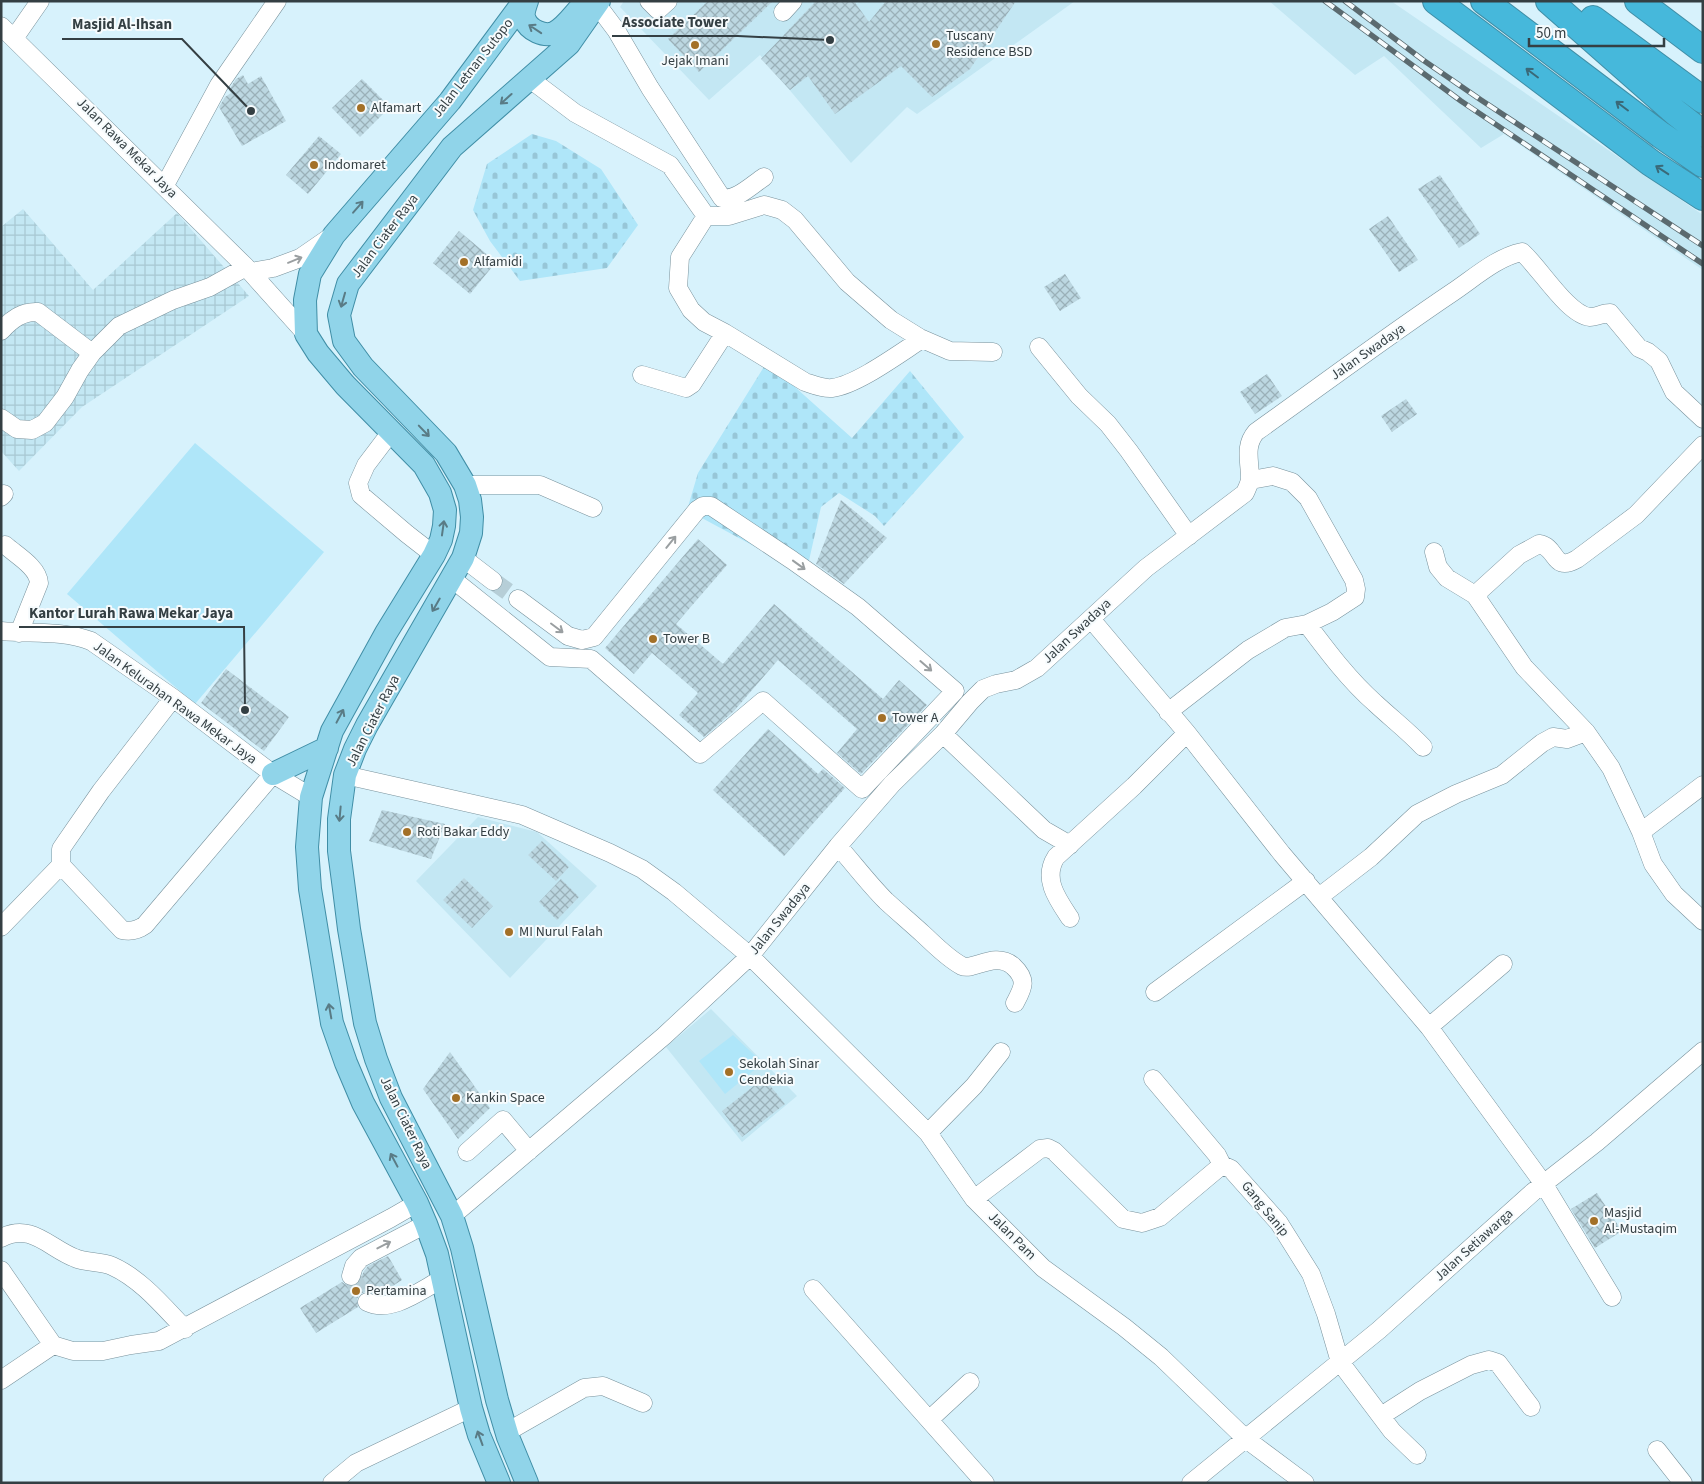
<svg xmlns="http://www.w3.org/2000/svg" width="1704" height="1484" viewBox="0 0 1704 1484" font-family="'Source Sans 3',sans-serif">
	<defs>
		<pattern id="industrial-grid" width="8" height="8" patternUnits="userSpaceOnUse" patternTransform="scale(1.25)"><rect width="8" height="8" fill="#c3e7f3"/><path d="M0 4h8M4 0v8" fill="none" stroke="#a8c7d2"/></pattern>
		<pattern id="cemetery-stones" width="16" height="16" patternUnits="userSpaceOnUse" patternTransform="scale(1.25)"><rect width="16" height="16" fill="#afe6f9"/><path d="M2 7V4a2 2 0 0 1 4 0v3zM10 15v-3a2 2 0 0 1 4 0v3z" fill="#97c6d7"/></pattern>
		<pattern id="building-cross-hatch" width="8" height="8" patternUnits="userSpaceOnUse" patternTransform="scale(1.25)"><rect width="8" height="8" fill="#bcd7e1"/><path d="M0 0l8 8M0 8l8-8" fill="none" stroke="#9ab0b8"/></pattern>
	</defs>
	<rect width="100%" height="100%" fill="#d7f2fc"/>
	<path fill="#c3e7f3" d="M624 1H1075L917 114 907 107 851 163 760 55 709 100 620 7Z
		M1269 1H1391L1703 215V270L1504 134 1481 148 1384 56 1355 75Z
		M478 817 537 832 597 886 510 978 416 881Z
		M711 1009 797 1096 742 1142 666 1047Z"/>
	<path fill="url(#industrial-grid)" d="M23 209 93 290 177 213 249 296 82 407 19 471 1 451V227Z"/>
	<path fill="url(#cemetery-stones)" d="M532 134 556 141 601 169 638 225 607 268 520 281 490 241 473 210 487 164Z
		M767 362 852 438 910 371 964 437 884 526 875 516 839 493 821 507 806 574 687 510 698 473Z"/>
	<path fill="#afe6f9" d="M195 443 324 552 195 704 67 594Z
		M733 1035 763 1063 725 1094 699 1061Z"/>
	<path fill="url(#building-cross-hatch)" d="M708 1H773L699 72 668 39Z
		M816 1H854L869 22 886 1H1016L970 69 932 97 901 66 835 114 808 76 790 90 761 59Z
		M243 75 248 84 261 76 286 121 242 146 219 107 225 97 231 93 229 90 236 79Z
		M362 79 390 107 360 137 332 108Z
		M319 136 341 154 308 194 286 175Z
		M1440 175 1480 234 1459 248 1418 189Z
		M1388 216 1418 260 1399 272 1369 229Z
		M459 231 496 262 470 294 433 263Z
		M1065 274 1081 298 1060 311 1044 287Z
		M1267 374 1282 396 1255 414 1240 392Z
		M1406 399 1417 414 1392 432 1381 416Z
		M841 500 887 538 844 584 816 564Z
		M698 539 727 565 676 624 723 664 774 604 883 699 899 680 927 705 861 774 837 753 857 729 778 660 734 711 704 737 679 715 698 693 652 653 634 674 605 648Z
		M226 669 289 717 264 751 201 703Z
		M768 729 818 774 823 769 845 788 784 856 713 790Z
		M382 810 445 824 431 859 369 841Z
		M542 841 569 867 556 881 528 855Z
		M464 878 493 906 472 928 443 900Z
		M561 879 579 897 557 920 539 902Z
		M450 1052 490 1108 458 1139 423 1089Z
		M764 1078 785 1104 742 1137 722 1111Z
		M1597 1193 1622 1231 1595 1248 1571 1209Z
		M388 1256 402 1280 380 1294 365 1292 360 1294 357 1299 358 1307 316 1333 300 1308 342 1282 348 1286 358 1284 364 1271 368 1266Z"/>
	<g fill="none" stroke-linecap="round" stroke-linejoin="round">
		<path stroke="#b6ced7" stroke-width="18" stroke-dasharray="18 9" stroke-linecap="butt" d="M493 581 518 599
			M351 1276 367 1302"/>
		<g stroke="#79929c" stroke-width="19">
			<path id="minor" d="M649 1 658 10 668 1
				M598 6 616 30 650 88 722 198C736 201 752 185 764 177
				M783 12 793 1
				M1 26 246 267 306 334
				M15 37 40 1
				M530 79 575 113 670 165 706 216H729L764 205 782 210 795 220 847 282 891 320 920 338 950 351 993 352
				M165 185 219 85 277 1
				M706 216 680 257 678 288 691 310 704 322 725 333 805 382C814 385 823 389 832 388 857 385 900 353 922 339
				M251 272 273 268 300 258 329 238
				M1 331C11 320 22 311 38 312L92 353
				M1039 347 1079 396 1108 424 1129 451 1189 536
				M642 375 686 388 692 384 725 333
				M1 418 17 429 32 430 45 423 65 397 80 370 92 353 119 326 173 300 210 287 246 267
				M391 432 366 465 358 483 361 495 407 534 434 555
				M465 485H540L593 508
				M1 497 4 494
				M5 545C16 555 38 567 39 583L19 633
				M1434 552 1438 567 1447 578 1475 595 1524 667 1586 732 1611 768 1641 832 1653 864 1674 894 1703 921
				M463 558 493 581
				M451 578 550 657 591 659 700 754 763 701 862 789 955 691 858 607 792 560 711 506H703L697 510 594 637 582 640 568 636 518 599
				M1475 595 1519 555 1539 544C1558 547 1552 573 1577 559L1636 515 1703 445
				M1091 619 1187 733 1282 854 1429 1027 1543 1183 1612 1297
				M1307 624C1328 652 1349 680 1375 703 1391 718 1408 731 1423 747
				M1 631C32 634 62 630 91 641L173 698 273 774 311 797
				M1168 712 1248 650 1285 628 1307 624 1332 612 1355 597 1356 589 1354 580 1308 498 1292 482 1273 476 1251 480
				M943 734 1044 830 1070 845
				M345 775 522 815 610 853 642 869 674 892 750 956 928 1133 974 1199 1043 1268 1124 1327 1161 1357 1246 1439 1305 1483
				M1641 832 1703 785
				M838 846C854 864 869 884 886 901 898 912 911 923 923 934 935 945 947 958 962 966 973 971 995 951 1013 966 1028 980 1023 988 1015 1003
				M61 865V849L65 843 101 791 173 698
				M1319 897 1371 857 1417 814 1456 794 1502 775 1542 743 1553 737 1567 739 1586 732
				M1070 918C1058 900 1042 879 1056 857L1134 786 1187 733
				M1 927 61 865 122 930C130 932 138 930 145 925L273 774
				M1155 992 1306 881
				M1429 1027 1503 964
				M1153 1079 1217 1155 1222 1165 1231 1169 1279 1223 1311 1274 1326 1314 1340 1362 1392 1431 1417 1455
				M928 1133 974 1086 1001 1052
				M467 1152 503 1120 529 1151
				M974 1199 1040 1149 1048 1148 1054 1151 1123 1219 1142 1223 1160 1217 1222 1165
				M452 1216 664 1036 750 956 838 846 892 784 943 734 970 702 983 689 996 684 1016 680 1037 668 1146 568 1245 493C1247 488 1250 483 1250 478 1250 461 1244 446 1256 432 1322 385 1386 337 1453 292 1474 278 1497 257 1522 252 1540 268 1568 315 1590 317 1597 317 1603 313 1610 313L1639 348 1648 352 1659 361 1674 392 1703 419
				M1 1238C31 1222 49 1248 75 1258 86 1263 101 1261 112 1266 141 1279 163 1306 185 1329
				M1 1270 53 1345 73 1351H103L131 1345 159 1341 391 1218 417 1203
				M351 1276 354 1266 361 1258 426 1224
				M813 1289 985 1483
				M367 1302C391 1314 421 1290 442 1279
				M1 1380 53 1345
				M1381 1416 1420 1391 1471 1365 1489 1360 1498 1363 1531 1407
				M930 1419 970 1382
				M507 1432 584 1388 603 1386 643 1403
				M1657 1450 1683 1483
				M332 1483 356 1463 471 1408
				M1191 1483 1379 1330 1533 1192 1597 1142 1703 1051"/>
		</g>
		<g stroke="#408ea6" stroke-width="24">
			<path id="major" d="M527 1C525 7 522 14 525 20 529 30 544 37 554 33 565 28 574 14 582 6
				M273 774 327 748
				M499 1483 479 1435 471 1408 437 1254 426 1224 417 1203 363 1103 346 1063 332 1023 310 889 307 847 311 797 332 731 386 633 434 555 441 540 444 526 445 510 440 493 424 465 345 385 318 353 306 334 305 300 310 274 334 235 450 101 524 1
				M527 1483 508 1437 497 1400 462 1248 452 1216 391 1098 376 1059 365 1023 349 929 344 889 339 851V819L345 775 355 749 367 725 463 558 471 533 472 517 470 500 465 485 446 453 363 367 344 341 339 315 348 284 452 147 569 44 599 1"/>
		</g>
		<g stroke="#408ea6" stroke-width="28">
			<path id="highway" d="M1436 1 1651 163 1703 197
				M1484 1 1661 135 1703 164
				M1549 1 1675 112 1703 134
				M1638 1 1703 50
				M1593 19 1703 100"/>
		</g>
		<use href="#minor" stroke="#fff" stroke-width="18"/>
		<use href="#major" stroke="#90d4e9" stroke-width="22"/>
		<use href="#highway" stroke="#46b8db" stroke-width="26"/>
		<g stroke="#5b6a6f" stroke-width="5.5">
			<path id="rail" d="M1325 1 1461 101 1703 264
				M1345 1 1423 60 1481 100 1703 246"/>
		</g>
		<use href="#rail" stroke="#f6fbfd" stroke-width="4" stroke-dasharray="11" stroke-linecap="butt"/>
	</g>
	<defs><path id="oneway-shaft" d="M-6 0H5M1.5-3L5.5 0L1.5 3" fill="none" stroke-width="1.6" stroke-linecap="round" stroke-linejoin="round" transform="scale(1.25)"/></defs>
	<g stroke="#597b85">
		<use href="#oneway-shaft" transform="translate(535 29) rotate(-146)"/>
		<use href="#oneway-shaft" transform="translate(506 99) rotate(138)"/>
		<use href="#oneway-shaft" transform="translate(358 207) rotate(-49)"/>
		<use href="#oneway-shaft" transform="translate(343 300) rotate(106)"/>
		<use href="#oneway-shaft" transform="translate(424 431) rotate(46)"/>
		<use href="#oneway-shaft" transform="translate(443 528) rotate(-82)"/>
		<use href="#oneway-shaft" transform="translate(436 605) rotate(120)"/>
		<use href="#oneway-shaft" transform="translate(340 716) rotate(-62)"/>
		<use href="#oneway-shaft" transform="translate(340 814) rotate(95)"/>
		<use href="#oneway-shaft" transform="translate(330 1011) rotate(-100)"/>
		<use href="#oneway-shaft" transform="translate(394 1160) rotate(-118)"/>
		<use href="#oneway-shaft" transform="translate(480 1438) rotate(-110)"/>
	</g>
	<g stroke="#3a6978">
		<use href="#oneway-shaft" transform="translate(1532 73) rotate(-143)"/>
		<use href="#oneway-shaft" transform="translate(1622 106) rotate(-143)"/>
		<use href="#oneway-shaft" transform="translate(1662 170) rotate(-147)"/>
	</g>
	<g stroke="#9a9fa1">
		<use href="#oneway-shaft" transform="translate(295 260) rotate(-22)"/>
		<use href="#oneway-shaft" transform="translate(671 542) rotate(-51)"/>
		<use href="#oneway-shaft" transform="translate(799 565) rotate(36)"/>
		<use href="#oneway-shaft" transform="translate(557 628) rotate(37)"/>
		<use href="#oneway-shaft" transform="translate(926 666) rotate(41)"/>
		<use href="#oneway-shaft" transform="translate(384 1245) rotate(-27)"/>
	</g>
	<g fill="#a37027" stroke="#f6fbfd" stroke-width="2">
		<circle cx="936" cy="44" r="5"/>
		<circle cx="695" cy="45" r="5"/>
		<circle cx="361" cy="108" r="5"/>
		<circle cx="314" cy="165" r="5"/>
		<circle cx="464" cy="262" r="5"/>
		<circle cx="653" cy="639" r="5"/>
		<circle cx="882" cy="718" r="5"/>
		<circle cx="407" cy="832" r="5"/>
		<circle cx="509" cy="932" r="5"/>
		<circle cx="729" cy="1072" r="5"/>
		<circle cx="456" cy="1098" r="5"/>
		<circle cx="1594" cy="1221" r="5"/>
		<circle cx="356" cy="1291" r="5"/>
	</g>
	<g text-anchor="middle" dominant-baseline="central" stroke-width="4" stroke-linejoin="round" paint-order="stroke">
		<g font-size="14" fill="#343f43" stroke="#f6fbfd" text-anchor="start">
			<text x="946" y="36">Tuscany<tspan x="946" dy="16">Residence BSD</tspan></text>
			<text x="695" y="61" text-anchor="middle">Jejak Imani</text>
			<text x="371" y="108">Alfamart</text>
			<text x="324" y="165">Indomaret</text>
			<text x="474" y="262">Alfamidi</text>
			<text x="663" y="639">Tower B</text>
			<text x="892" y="718">Tower A</text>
			<text x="417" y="832">Roti Bakar Eddy</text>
			<text x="519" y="932">MI Nurul Falah</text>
			<text x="739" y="1064">Sekolah Sinar<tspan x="739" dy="16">Cendekia</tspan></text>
			<text x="466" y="1098">Kankin Space</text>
			<text x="1604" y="1213">Masjid<tspan x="1604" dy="16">Al-Mustaqim</tspan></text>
			<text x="366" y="1291">Pertamina</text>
		</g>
		<g font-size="14" fill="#343f43" stroke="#f6fbfd">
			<text transform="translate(473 68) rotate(-52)">Jalan Letnan Sutopo</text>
			<text transform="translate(127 148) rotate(45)">Jalan Rawa Mekar Jaya</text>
			<text transform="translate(385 236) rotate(-53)">Jalan Ciater Raya</text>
			<text transform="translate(1368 352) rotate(-35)">Jalan Swadaya</text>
			<text transform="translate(1077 631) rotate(-43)">Jalan Swadaya</text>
			<text transform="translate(175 703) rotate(36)">Jalan Kelurahan Rawa Mekar Jaya</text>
			<text transform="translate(373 721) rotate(-63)">Jalan Ciater Raya</text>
			<text transform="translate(780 919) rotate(-51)">Jalan Swadaya</text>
			<text transform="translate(406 1123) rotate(64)">Jalan Ciater Raya</text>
			<text transform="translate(1265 1209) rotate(51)">Gang Sanip</text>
			<text transform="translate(1012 1236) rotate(45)">Jalan Pam</text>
			<text transform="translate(1474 1245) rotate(-42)">Jalan Setiawarga</text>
		</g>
	</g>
	<path fill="none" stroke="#343f43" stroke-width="2" d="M830 40L738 36H612M251 111L182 39H62M245 710L244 627H19"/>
	<g fill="#343f43" stroke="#f6fbfd" stroke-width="2">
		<circle cx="830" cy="40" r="5"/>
		<circle cx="251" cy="111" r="5"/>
		<circle cx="245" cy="710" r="5"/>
	</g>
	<g font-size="15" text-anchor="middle" font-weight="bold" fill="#343f43" stroke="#f6fbfd" stroke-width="4" stroke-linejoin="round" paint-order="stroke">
		<text x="675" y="27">Associate Tower</text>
		<text x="122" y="29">Masjid Al-Ihsan</text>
		<text x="131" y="618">Kantor Lurah Rawa Mekar Jaya</text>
	</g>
	<rect width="1704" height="1484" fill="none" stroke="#343f43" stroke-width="5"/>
	<path d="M1529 38v8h135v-8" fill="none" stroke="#343f43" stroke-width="2.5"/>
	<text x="1536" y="38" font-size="15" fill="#343f43" stroke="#f6fbfd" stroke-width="4" paint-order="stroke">50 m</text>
</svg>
